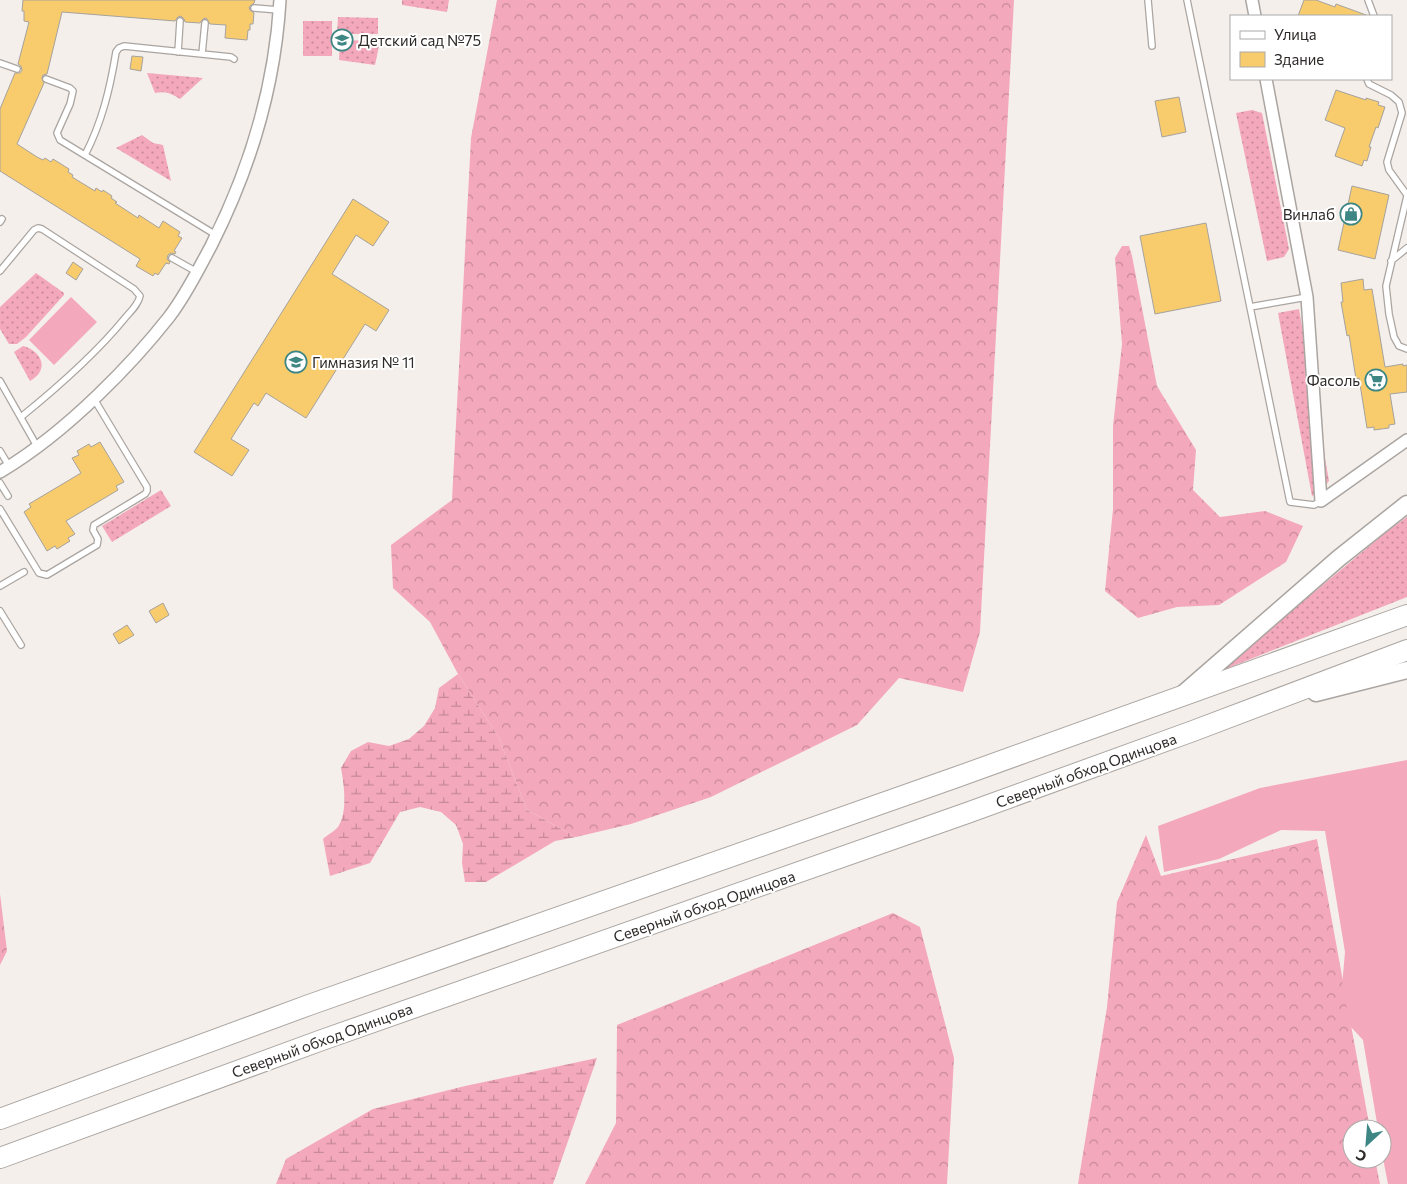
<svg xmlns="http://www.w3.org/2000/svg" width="1407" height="1184" viewBox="0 0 1407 1184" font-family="Commissioner,sans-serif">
	<defs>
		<pattern id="grass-dots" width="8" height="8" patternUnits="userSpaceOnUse" patternTransform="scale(1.25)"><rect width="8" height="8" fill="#f4a8bb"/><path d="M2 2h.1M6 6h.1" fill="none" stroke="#c68998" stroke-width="1.8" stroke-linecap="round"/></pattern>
		<pattern id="forest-crowns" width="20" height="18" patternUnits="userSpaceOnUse" patternTransform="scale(1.25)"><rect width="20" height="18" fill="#f4a8bb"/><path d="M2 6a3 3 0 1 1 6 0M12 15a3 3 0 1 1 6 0" fill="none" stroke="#c68998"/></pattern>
		<pattern id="wetland-marsh" width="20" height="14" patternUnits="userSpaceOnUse" patternTransform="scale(1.25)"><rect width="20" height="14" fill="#f4a8bb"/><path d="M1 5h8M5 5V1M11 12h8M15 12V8" fill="none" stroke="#c68998"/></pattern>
	</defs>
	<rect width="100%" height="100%" fill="#f5efeb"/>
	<path fill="url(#grass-dots)" d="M402 0H449L447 12 402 5Z
		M338 17 378 18V34H337Z
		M303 21H332V56H303Z
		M340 40 380 41 375 65 339 60Z
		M147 73 203 78 180 99C171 93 165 91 155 93Z
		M1252 110 1262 113 1289 249 1284 257 1267 261 1236 113Z
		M142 135 153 143 163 145 171 181 116 148Z
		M36 273 64 293V295L26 337 17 344H9L0 329V307Z
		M1299 309 1329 481 1319 493 1312 496 1278 313Z
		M23 346C42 351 50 370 30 381L14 352Z
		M161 490 171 506 112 542 102 526Z
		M1407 517V597L1218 672 1390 529Z"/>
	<path fill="url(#forest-crowns)" d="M497 0H1014L980 632 963 692 899 678 857 725 711 797 631 824 576 837 527 810 499 738 458 674 430 622 393 588 391 545 452 500 471 138Z
		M1122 246H1129L1132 256 1157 386 1196 450 1193 490 1220 517 1265 511 1303 526 1286 562 1219 605 1177 607 1138 618 1105 591 1113 509V426L1122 344 1115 258Z
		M1146 835 1161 876 1317 839 1370 1129H1352V1159H1375L1380 1184H1078L1107 1007 1117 902Z
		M0 894 7 951 0 965Z
		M893 913 920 927 954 1058 947 1184H585L616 1123 617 1025Z"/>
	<path fill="url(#wetland-marsh)" d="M458 674 499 738 527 810 576 837 555 841 486 882H465L462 863 463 844 456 825 441 812 420 807 400 812 370 863 330 876 323 839C327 835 335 831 338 827 348 812 344 784 341 768L351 751 368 742 389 746 409 739 424 726 435 708 439 688Z
		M597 1058 553 1184H276L286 1159 373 1109 465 1086Z"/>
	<path fill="#f4a8bb" d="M71 297 97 322 54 365 29 340Z
		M1407 760V1184H1388L1382 1153V1129H1378L1363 1040 1351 1027 1342 986 1345 952 1325 831 1281 830 1219 859 1164 872 1158 826 1260 788Z"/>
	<path fill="#f8cc6d" stroke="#a5a29d" d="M23 0H255L254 3 249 7 250 10 254 13 253 24H250V30H248L247 40 225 38 226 25 210 24 206 18 203 19 200 23 185 22 184 19 181 16 178 17 175 21 62 12 47 74 43 75 42 78 44 83 17 144 37 157 43 160 45 158 51 162 53 159 69 169 68 172 73 175 72 177 95 191 96 188 102 192 103 190 112 196 111 198 117 202 115 203 138 218 139 215 159 228 163 221 180 232 178 236 182 238 174 251 176 252 175 254 171 253 168 255 167 259 170 262 169 264 166 263 158 275 155 273 153 276 136 266 140 259 0 171V109L15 73H20L22 70 21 66 18 64 29 22 24 21V11H22Z
		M1304 0H1316L1335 7 1336 4 1366 15V16H1298Z
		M132 56 143 57 141 71 130 69Z
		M1336 90 1366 100V98L1379 102 1378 105 1385 107 1378 128 1376 127 1369 147H1371L1367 161 1364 160 1362 166 1335 156 1345 128 1325 120Z
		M1179 97 1186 132 1162 137 1155 101Z
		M1352 186 1389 195 1375 259 1338 250Z
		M353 199 389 222 373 246 356 235 332 274 389 310 376 331 365 324 306 418 266 393 258 406 254 403 231 439 249 450 232 476 194 452Z
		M1206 223 1221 301 1155 314 1140 236Z
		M73 262 83 269 76 280 66 273Z
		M1363 279 1364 290 1372 289 1385 367 1403 364V366L1407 365V392L1390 394 1395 424 1389 425V428L1374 430V427L1367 428 1359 378 1356 379 1350 341 1349 335 1347 336 1341 302H1343L1341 283Z
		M100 442 124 482 116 486 118 490 66 521 75 534 68 538 70 541 57 549 55 546 47 551 24 512 31 507 29 504 81 473 72 458 79 455 77 451 89 444 91 447Z
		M163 603 169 615 156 623 149 611Z
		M127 625 134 635 119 644 113 634Z"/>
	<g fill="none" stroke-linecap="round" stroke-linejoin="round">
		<g stroke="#aaa5a1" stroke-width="8">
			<path id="lane" d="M1148 0 1152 46
				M1187 0 1290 502 1314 505 1321 501
				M1368 0 1374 16
				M254 8 279 10
				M178 52 180 21
				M202 54 205 23
				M0 63 17 69
				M46 79 70 88 73 91 70 104 57 133 60 140 216 235
				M1367 79 1369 84 1391 95 1399 102 1402 113 1387 162 1389 170 1407 195
				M85 155C102 122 110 89 116 52L119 48 124 46 231 57 234 59
				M1407 196 1386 286 1389 314 1394 337 1399 346 1407 349
				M0 222 2 219
				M172 258 197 272
				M1391 261 1407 248
				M0 271 34 230 38 228 42 229 134 289 140 296C138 305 131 311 125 318 95 355 58 387 21 417
				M1250 307 1307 297
				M0 381 38 448
				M0 451 9 466
				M0 483 8 496
				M0 509 39 573 47 575 97 545 98 539 93 530 94 525 145 494 147 491V487L94 399
				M0 586 24 572
				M0 611 21 645"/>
		</g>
		<g stroke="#aaa5a1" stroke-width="14">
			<path id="street" d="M1252 0 1255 16
				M1266 79 1307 297 1321 501
				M0 472C37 450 67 425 98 395 123 371 147 345 169 317 186 295 198 270 211 246 250 169 275 86 280 0
				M1321 501 1407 440"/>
		</g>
		<g stroke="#aaa5a1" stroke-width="19">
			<path id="secondary" d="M1184 693 1339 558 1407 504
				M1316 693 1407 670"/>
		</g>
		<g stroke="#aaa5a1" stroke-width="22">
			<path id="highway" d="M0 1119 309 1005 954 778 1407 615
				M0 1158 322 1040 967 813 1193 731 1407 650"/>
		</g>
		<use href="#lane" stroke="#fff" stroke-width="5.5"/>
		<use href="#street" stroke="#fff" stroke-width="11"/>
		<use href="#secondary" stroke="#fff" stroke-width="16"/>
		<use href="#highway" stroke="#fff" stroke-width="20"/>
	</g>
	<defs>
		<g id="school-ring" transform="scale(1.125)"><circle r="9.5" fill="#fff" stroke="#3d8684" stroke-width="1.5"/><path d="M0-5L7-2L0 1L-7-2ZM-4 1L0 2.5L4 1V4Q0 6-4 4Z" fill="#3d8684"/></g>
		<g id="shop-ring" transform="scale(1.125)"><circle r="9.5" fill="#fff" stroke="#3d8684" stroke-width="1.5"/><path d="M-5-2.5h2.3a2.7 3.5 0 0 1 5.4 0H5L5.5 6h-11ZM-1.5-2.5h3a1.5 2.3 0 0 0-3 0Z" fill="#3d8684"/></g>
		<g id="supermarket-ring" transform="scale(1.125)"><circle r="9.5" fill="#fff" stroke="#3d8684" stroke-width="1.5"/><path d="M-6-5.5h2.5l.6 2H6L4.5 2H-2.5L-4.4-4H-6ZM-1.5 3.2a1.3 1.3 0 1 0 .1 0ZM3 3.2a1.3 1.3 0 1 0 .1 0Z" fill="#3d8684"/></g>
	</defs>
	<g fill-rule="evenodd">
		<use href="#school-ring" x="342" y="40"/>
		<use href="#shop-ring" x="1351" y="214"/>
		<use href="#school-ring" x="296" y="362"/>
		<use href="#supermarket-ring" x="1376" y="380"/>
	</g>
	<g text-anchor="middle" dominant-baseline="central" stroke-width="4" stroke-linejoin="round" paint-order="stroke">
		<g font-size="15" fill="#2d2a29" stroke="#fff" text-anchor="start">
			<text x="358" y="40">Детский сад №75</text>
			<text x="1335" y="214" text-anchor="end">Винлаб</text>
			<text x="312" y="362">Гимназия № 11</text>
			<text x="1360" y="380" text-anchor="end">Фасоль</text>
		</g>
		<g font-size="15" fill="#2d2a29" stroke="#fff">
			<text transform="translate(1086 770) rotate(-20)">Северный обход Одинцова</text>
			<text transform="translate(704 906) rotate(-19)">Северный обход Одинцова</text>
			<text transform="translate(322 1040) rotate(-20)">Северный обход Одинцова</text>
		</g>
	</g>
	<rect x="1230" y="15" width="162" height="65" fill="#ffffff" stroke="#abaaa9"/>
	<rect x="1240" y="31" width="25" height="8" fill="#ffffff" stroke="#abaaa9"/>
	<text x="1274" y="40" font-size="15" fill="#2d2a29">Улица</text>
	<rect x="1240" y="52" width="25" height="15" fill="#f8cc6d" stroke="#abaaa9"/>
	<text x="1274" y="65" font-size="15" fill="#2d2a29">Здание</text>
	<g transform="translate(1367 1144) rotate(206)"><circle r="24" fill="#ffffff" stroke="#abaaa9"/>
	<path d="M0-4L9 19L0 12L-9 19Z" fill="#3d8684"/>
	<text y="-8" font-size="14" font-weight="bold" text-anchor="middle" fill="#2d2a29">С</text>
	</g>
</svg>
